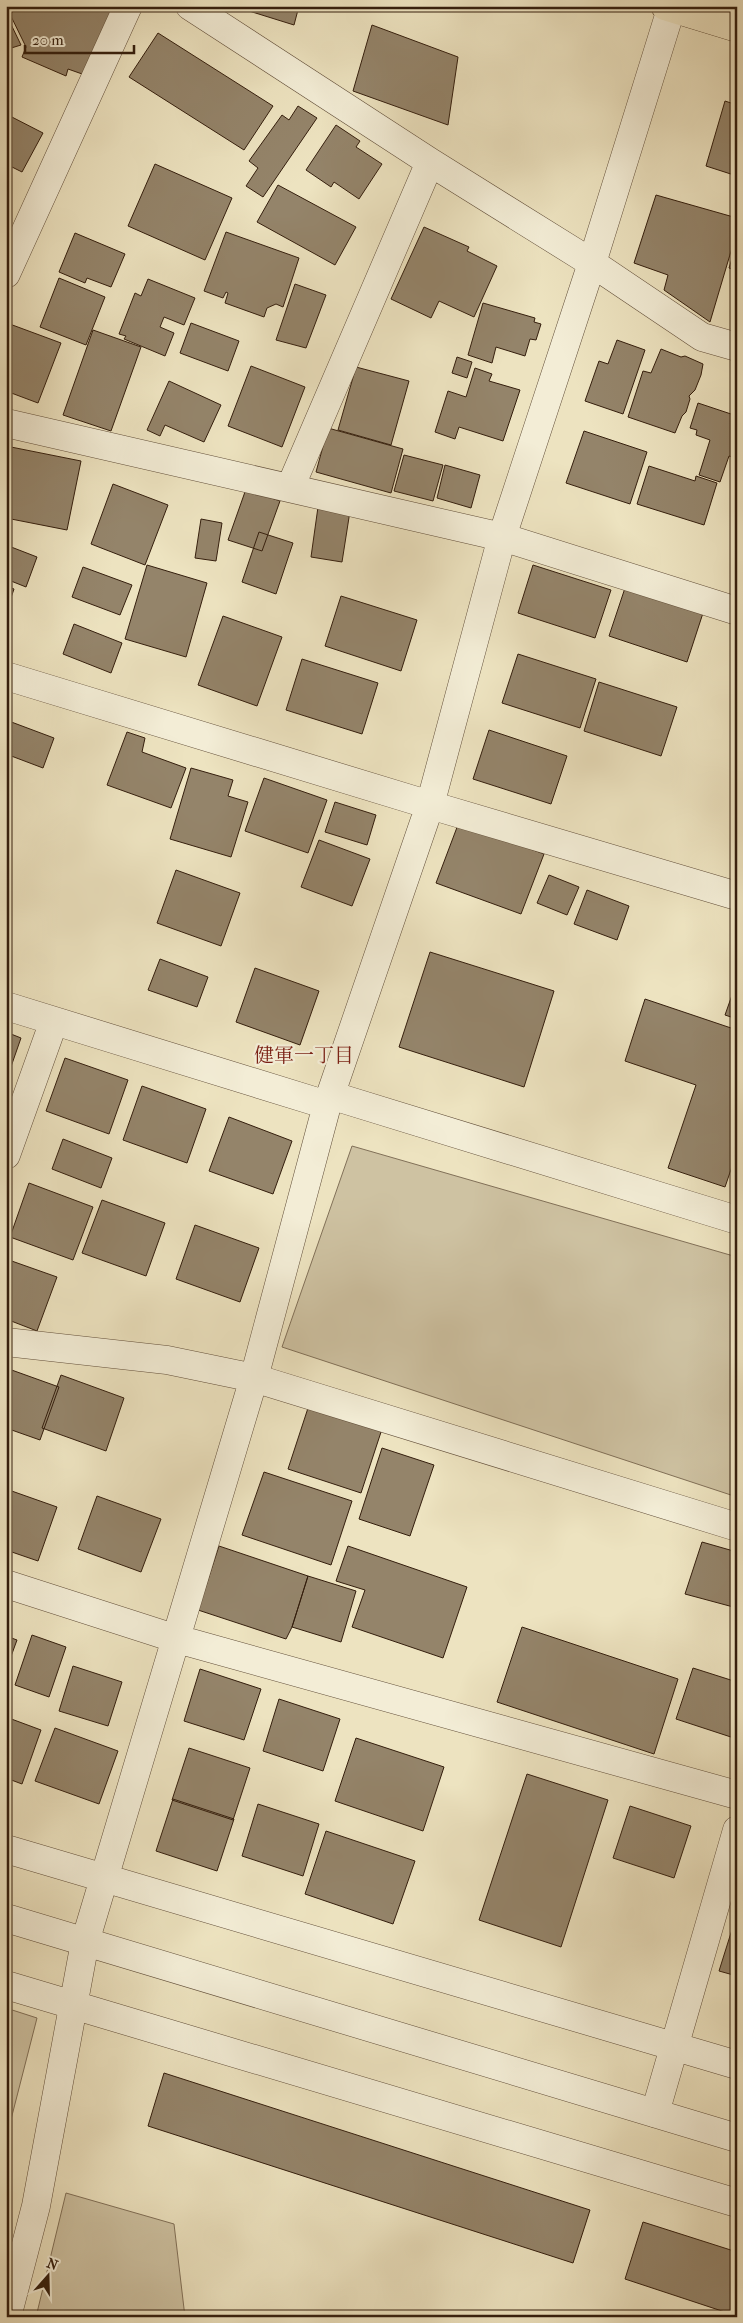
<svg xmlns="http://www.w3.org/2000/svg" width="743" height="2323" viewBox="0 0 743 2323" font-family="'IM FELL French Canon','Noto Serif JP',serif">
	<rect width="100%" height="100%" fill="#ede3c0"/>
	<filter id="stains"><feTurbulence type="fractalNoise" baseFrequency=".004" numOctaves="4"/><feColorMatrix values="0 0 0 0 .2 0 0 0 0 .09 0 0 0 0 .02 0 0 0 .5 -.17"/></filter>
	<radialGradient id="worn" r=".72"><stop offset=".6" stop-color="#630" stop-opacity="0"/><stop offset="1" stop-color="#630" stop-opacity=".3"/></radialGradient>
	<path fill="#cec2a2" stroke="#817058" d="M352 1146 737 1257V1497L282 1347Z
		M6 2008 37 2018 6 2139Z
		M66 2193 174 2224 185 2317H36Z"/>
	<path fill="#94846a" stroke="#341e0d" d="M6 6H108L113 9 85 75 68 69 66 76 22 57 26 47Z
		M233 6H299L294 25Z
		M6 14 21 45 8 49 6 47Z
		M372 25 458 57 448 125 353 91Z
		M158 33 273 106 244 150 129 77Z
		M725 101 737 105V176L706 166Z
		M298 106 317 118 263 197 246 186 258 168 249 161 282 115 289 120Z
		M6 114 43 133 22 172 12 167 10 172 6 170Z
		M336 125 360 141 356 147 382 164 359 199 334 182 331 187 306 170Z
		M155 164 232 198 205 260 128 226Z
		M278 185 356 227 335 265 257 222Z
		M656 195 737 218V231L710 322 664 290 668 275 634 263Z
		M424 227 469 247 467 251 497 266 474 317 439 301 431 318 391 299Z
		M226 232 299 258 283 307 276 304 267 308 264 317 225 303 228 293 226 292 223 298 204 291Z
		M75 233 125 254 111 287 87 278 85 283 59 272Z
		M737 243V271L729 268Z
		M59 278 105 297 86 345 40 327Z
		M148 279 195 298 184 325 164 317 160 327 174 333 165 356 124 339 126 336 119 334 135 293 141 296Z
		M295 284 326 295 306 348 276 340Z
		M483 303 535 318 534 322 541 324 536 340 530 339 525 356 496 347 492 363 468 355Z
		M7 323 61 343 38 403 6 391Z
		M191 323 239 341 228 371 180 353Z
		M93 330 141 347 111 431 63 415Z
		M617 340 645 350 623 414 585 401 599 361 608 364Z
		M661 349 681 357 685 356 703 364 701 375 695 390 689 396 690 399 686 412 682 416 675 433 628 417 643 371 651 373Z
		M457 357 472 362 467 378 452 373Z
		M251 366 305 387 282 447 228 426Z
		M356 367 409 381 391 445 338 430Z
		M475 368 492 374 489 381 520 390 503 441 459 427 455 439 435 432 448 391 466 397Z
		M169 381 221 405 204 442 165 425 160 436 147 430Z
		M698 403 737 416V458L729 456 720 482 699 475 710 440 696 435 697 430 690 428Z
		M328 428 403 449 391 493 316 472Z
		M584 431 647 452 630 504 566 483Z
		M6 446 81 461 67 530 6 518Z
		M404 455 443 465 433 501 394 491Z
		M445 465 480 475 471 508 437 498Z
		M649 466 695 481 696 476 717 483 704 525 637 504Z
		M113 484 168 505 145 565 91 544Z
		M246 489 280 501 262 551 228 540Z
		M318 507 350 511 342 562 311 557Z
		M201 519 222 523 216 561 195 558Z
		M259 532 293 543 276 594 242 582Z
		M6 545 37 557 26 587 6 579Z
		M147 565 207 583 186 657 125 639Z
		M533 565 611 590 595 638 518 613Z
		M83 567 132 585 120 615 72 597Z
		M6 586 14 589 6 612Z
		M625 588 703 613 687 662 609 636Z
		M341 596 417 620 401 671 325 646Z
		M223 616 282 637 257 706 198 685Z
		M74 624 122 643 111 673 63 654Z
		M518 654 596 679 580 728 502 703Z
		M302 659 378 683 362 734 286 710Z
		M599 682 677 707 661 756 584 731Z
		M6 720 54 738 43 768 6 754Z
		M489 730 567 756 551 804 473 779Z
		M127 732 145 738 142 752 186 768 171 808 107 785Z
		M191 768 233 780 228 796 248 802 231 857 170 839Z
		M264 778 327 800 308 853 245 831Z
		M335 802 376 815 367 845 325 832Z
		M459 822 544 854 521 914 436 883Z
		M319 840 370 859 352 906 301 887Z
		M176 870 240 893 221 946 157 923Z
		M549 875 579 887 567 915 537 903Z
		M587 890 629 906 617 940 574 924Z
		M430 952 554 991 524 1087 399 1047Z
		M160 959 208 977 197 1007 148 990Z
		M255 968 319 991 300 1045 236 1022Z
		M737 981V1019L725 1015Z
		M645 999 737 1030V1152L725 1187 668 1168 696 1085 625 1061Z
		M6 1032 21 1038 6 1081Z
		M65 1058 128 1080 109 1134 46 1111Z
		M142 1086 206 1109 187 1163 123 1140Z
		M229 1117 292 1141 273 1194 209 1171Z
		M63 1139 112 1158 101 1188 52 1169Z
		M29 1183 93 1207 73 1260 10 1237Z
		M102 1200 165 1223 146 1276 82 1253Z
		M195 1225 259 1248 240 1302 176 1279Z
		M6 1259 57 1277 37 1331 6 1319Z
		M6 1368 59 1387 40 1440 6 1428Z
		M61 1375 124 1398 106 1451 42 1428Z
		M309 1405 382 1429 361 1493 288 1469Z
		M382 1448 434 1465 410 1536 359 1519Z
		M264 1472 352 1501 331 1565 242 1535Z
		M6 1489 57 1507 38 1561 6 1550Z
		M97 1496 161 1519 141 1572 78 1549Z
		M702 1542 737 1552V1608L685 1594Z
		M219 1546 308 1576 292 1627 286 1639 198 1610Z
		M348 1546 467 1587 443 1658 352 1627 365 1590 336 1581Z
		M308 1576 356 1591 341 1642 292 1627Z
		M522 1627 678 1679 654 1754 497 1702Z
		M32 1635 66 1647 49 1697 15 1685Z
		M6 1636 17 1640 6 1670Z
		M73 1666 122 1682 108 1726 59 1711Z
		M693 1668 737 1682V1739L676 1719Z
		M200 1669 261 1689 244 1740 184 1721Z
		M279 1699 340 1719 323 1771 263 1751Z
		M6 1717 41 1730 22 1784 6 1778Z
		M55 1728 118 1751 99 1804 35 1781Z
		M356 1738 444 1767 423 1831 335 1801Z
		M189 1748 250 1768 233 1820 172 1800Z
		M527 1774 608 1800 561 1947 479 1920Z
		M173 1799 234 1819 217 1871 156 1851Z
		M258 1804 319 1824 303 1876 242 1856Z
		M630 1806 691 1826 674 1878 613 1858Z
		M326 1831 415 1861 393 1924 305 1894Z
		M735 1920 737 1921V1976L719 1971Z
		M164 2073 590 2210 573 2263 148 2126Z
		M643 2222 737 2252V2316L625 2279Z"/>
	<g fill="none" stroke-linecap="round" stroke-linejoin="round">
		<g stroke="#624f3a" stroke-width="29">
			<path id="minor" d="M190 6 430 162 592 263 702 337 737 347
				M6 274 128 6
				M6 423 502 537 737 611
				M290 488 430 162
				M6 676 430 805 737 896
				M6 1006 327 1105
				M330 1095 737 1220
				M6 1155 54 1021
				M6 1342 167 1360 254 1378 737 1527
				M6 1584 177 1639 737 1795
				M6 1849 737 2065
				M6 1985 737 2203
				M655 2113 737 1830
				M7 2317 36 2206 85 1942 254 1378 327 1105 430 805 502 537 592 263 672 6"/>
		</g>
		<g stroke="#624f3a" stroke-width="29">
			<path id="tertiary" d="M6 1918 737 2138"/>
		</g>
		<g stroke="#341e0d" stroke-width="29">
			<path id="primary" d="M665 6 737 28"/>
		</g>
		<use href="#minor" stroke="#f3edd6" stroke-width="28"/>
		<use href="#tertiary" stroke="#f3edd6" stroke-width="28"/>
		<use href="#primary" stroke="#ede3c0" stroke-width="28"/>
	</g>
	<g text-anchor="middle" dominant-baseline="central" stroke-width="4.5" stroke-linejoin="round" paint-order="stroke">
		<g font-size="20" fill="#7a1f14" stroke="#f3edd6">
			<text x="304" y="1055">健軍一丁目</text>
		</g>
	</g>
	<rect width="743" height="2323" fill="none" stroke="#ede3c0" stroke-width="25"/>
	<rect x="8" y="8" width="728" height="2308" fill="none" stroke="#341e0d" stroke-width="2.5"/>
	<rect x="12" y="12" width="718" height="2298" fill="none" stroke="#341e0d"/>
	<g transform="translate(48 2276) rotate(20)" stroke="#f3edd6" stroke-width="4" paint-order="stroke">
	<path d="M0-4L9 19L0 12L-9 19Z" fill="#341e0d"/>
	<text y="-8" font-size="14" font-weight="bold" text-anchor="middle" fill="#341e0d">N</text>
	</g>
	<path d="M25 45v8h109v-8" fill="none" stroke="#341e0d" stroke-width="2.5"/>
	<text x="32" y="45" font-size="15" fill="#341e0d" stroke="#f3edd6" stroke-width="4" paint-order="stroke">20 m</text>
	<rect width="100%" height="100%" filter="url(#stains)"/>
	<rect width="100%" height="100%" fill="url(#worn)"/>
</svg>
